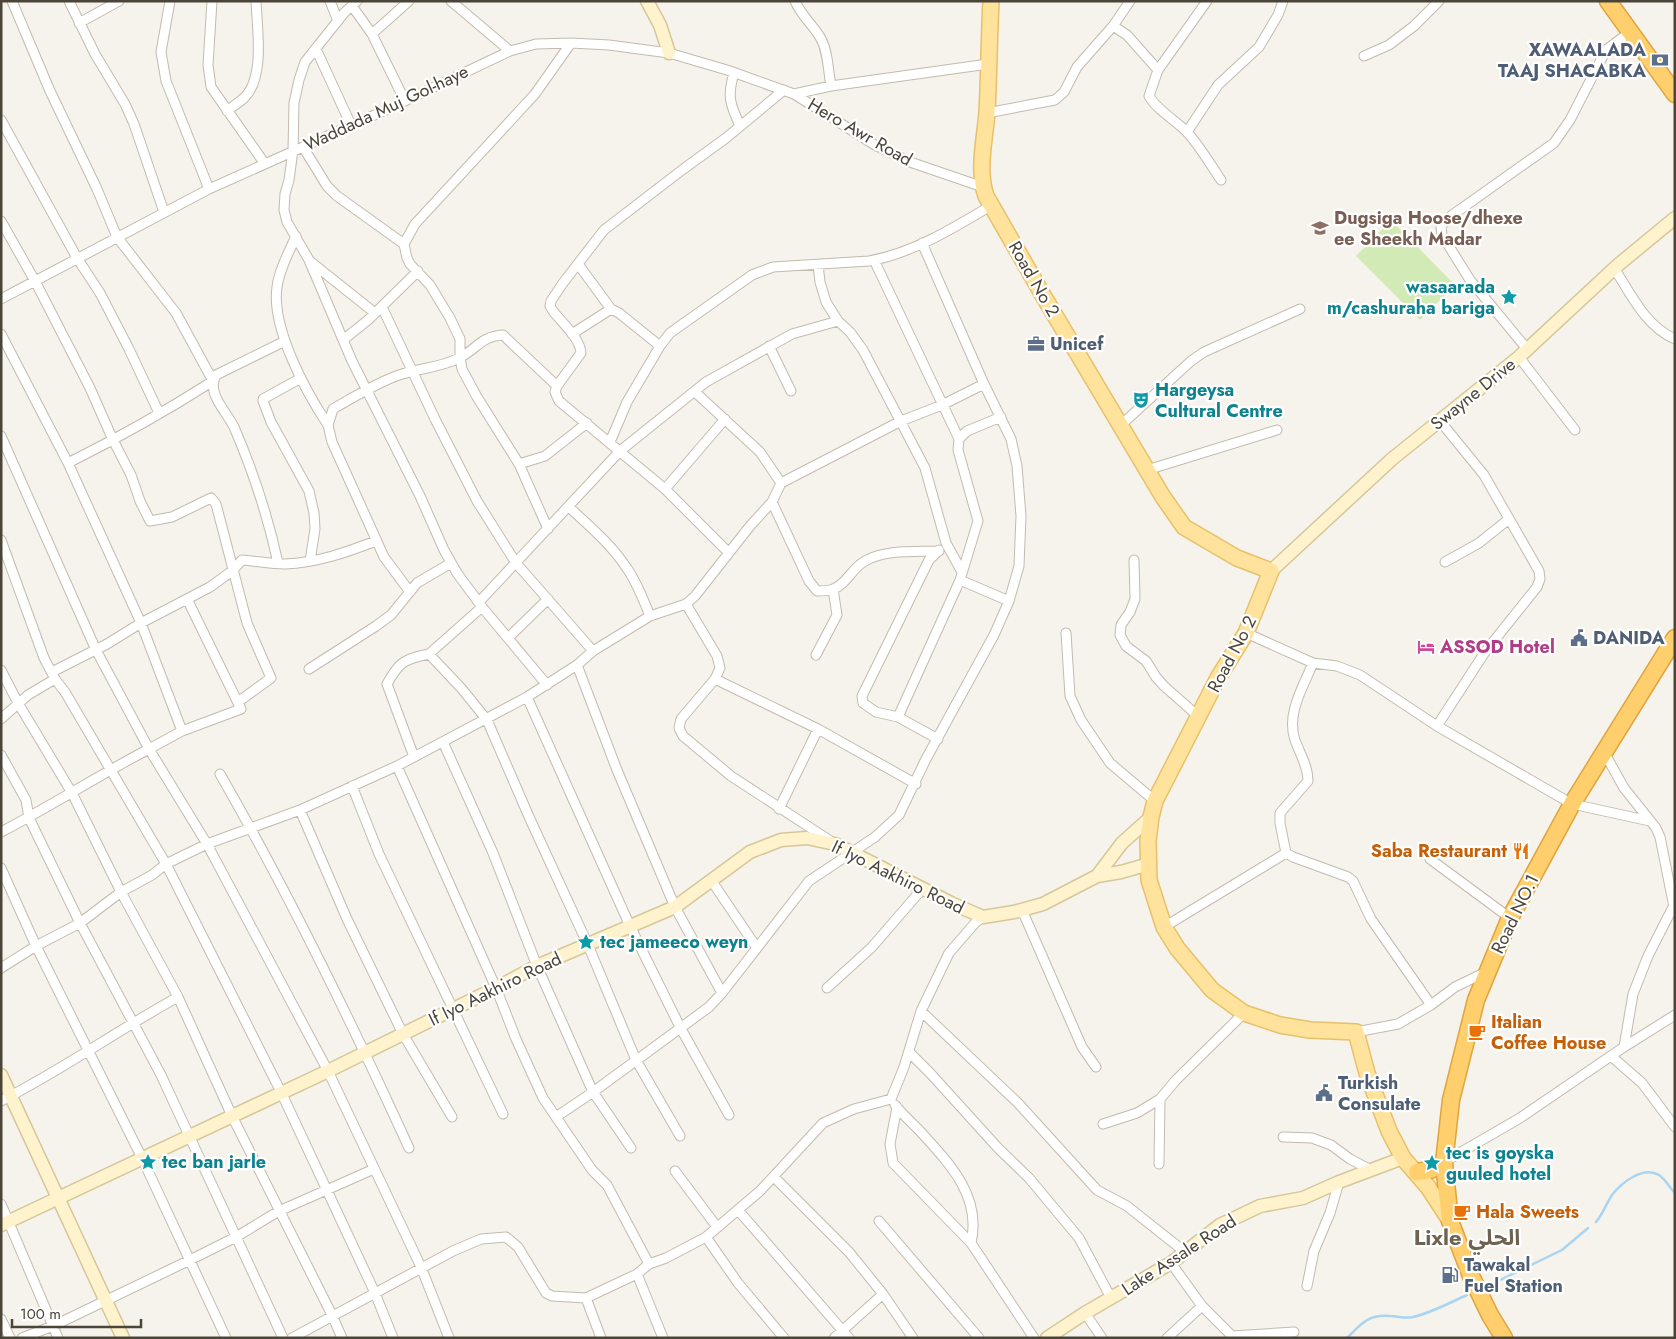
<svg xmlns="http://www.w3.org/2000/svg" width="1676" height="1339" viewBox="0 0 1676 1339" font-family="Jost,'Noto Sans Arabic',sans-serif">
	<rect width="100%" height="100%" fill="#f6f3ec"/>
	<path fill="#d2eab5" d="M1391 220 1455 285 1420 320 1356 256Z"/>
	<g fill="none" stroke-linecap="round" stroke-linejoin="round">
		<path stroke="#a9d4f2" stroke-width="2.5" d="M1596 1222C1603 1214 1606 1204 1612 1195 1622 1182 1643 1166 1659 1175 1665 1179 1670 1188 1675 1193
			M1492 1284 1562 1250 1588 1228
			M1347 1338C1361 1324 1368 1314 1390 1316 1399 1316 1404 1319 1413 1317 1431 1313 1449 1303 1467 1295"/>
		<g stroke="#c2bbae" stroke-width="11">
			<path id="street" d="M12 1 50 91 97 189 117 237 176 313 213 381C166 411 118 438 68 463
				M69 1 95 54 125 104 134 124 164 212
				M170 1 161 52 166 81 209 189
				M212 1 208 65 211 87 265 164
				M330 1 338 21
				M357 1 344 13 305 62 299 80 294 103 293 150 289 180 285 194 284 210 287 222 309 260 352 361 420 496 444 550 457 573 482 607 547 685
				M451 1 510 51
				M795 1C801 15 812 24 820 37 828 50 828 70 831 86
				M1207 1 1158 70 1149 96C1156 109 1175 120 1186 131 1200 146 1210 164 1221 180
				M352 6 372 34 405 101
				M79 23 119 1
				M1113 26 1127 35 1158 70
				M372 34 409 1
				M316 49 351 125
				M1364 56 1389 45 1414 26 1439 1
				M734 73C727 96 730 104 740 126
				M794 94 831 86 988 64
				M227 111C233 106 240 102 245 97 265 76 257 28 256 1
				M987 113 1055 100 1064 92 1077 67 1113 26 1130 1
				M1 120 77 258 100 293 129 349 159 413
				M1187 132 1218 85 1259 47 1278 15 1283 1
				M303 147 327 186 337 196 404 244
				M1 221 35 281 90 388 113 440 131 475 140 501 150 521 172 517 211 498 216 504 247 623 271 678 238 702
				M296 236C289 252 279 270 277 287 271 328 306 392 328 425
				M874 260 959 439 958 450 978 521 960 580 898 717 938 739
				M311 262 375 313
				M578 264 611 309 619 313 660 346
				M818 265 820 282 826 302 838 321 850 332 863 350 925 468 946 543 962 572
				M1614 268C1631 294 1645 326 1675 339
				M1 299 209 189 388 109 510 51 536 44 571 43 609 45 669 53 727 70 794 94 875 145 910 162 983 187
				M382 307 435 419 477 501 516 563 593 651
				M1 334 68 463 141 623 182 731 149 749 207 844 328 1071 421 1267 449 1338
				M572 334 611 309
				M343 340 368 320 418 271
				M769 346 791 391
				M1527 349 1470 280 1442 235 1441 226 1451 216 1554 143 1570 120 1606 50 1630 32
				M1519 357 1575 430
				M301 378 263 399V401L271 422 309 491 314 513 315 529 310 561
				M695 392 760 452 781 483
				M1121 425 1191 361 1204 352 1300 309
				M1 436 96 650 149 749C99 775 51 806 1 832
				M959 439 967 431 1001 417
				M610 442 627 402 660 346 670 333 752 275 773 267 869 261C913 253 954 228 992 205
				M519 464 545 456 587 423
				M1147 470 1277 430
				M665 489 725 419
				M772 502 809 581 817 591C822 591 828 591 833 589 846 585 852 568 865 561 886 549 915 552 939 551
				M569 507C589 526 611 544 626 567 637 582 643 599 650 616
				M548 529 519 464 477 397 462 369 460 358V339L450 318 430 285 410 264 407 258 404 244 415 224 535 94 571 43
				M1 540 44 658 55 679 65 692 166 864 281 1092 375 1293 393 1338
				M729 553 665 489 559 401 555 392 557 386 581 353C580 338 562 323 553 311L550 306 551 301 563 283 604 230 682 170 726 138 784 90
				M1134 560 1135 599 1130 612 1121 625 1120 635 1126 646 1146 661 1156 677 1164 686 1199 717
				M1445 562 1479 543 1509 519
				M278 563C268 517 253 471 234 427 226 411 206 393 216 375L285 341
				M960 580 1009 601
				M410 592 384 557 332 442 328 425 333 409C354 397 376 383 399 375 419 368 440 368 459 358 476 350 481 336 503 335L557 386
				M479 602 620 451 706 382 792 334 838 321
				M686 604 717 656 720 668 715 679 818 729 916 784
				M482 607 429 654 462 689 487 720 530 819 588 945 636 1060 680 1136
				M1066 633 1070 696 1081 720 1110 763 1155 801
				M1246 633 1313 663 1337 666 1360 675 1437 726 1572 804 1650 821
				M508 638 548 599
				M816 655 837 615 833 589
				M1313 663C1303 687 1286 714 1295 740 1300 754 1308 766 1308 781L1280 813V823L1286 853 1293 857 1348 877 1353 881 1371 919 1431 1005
				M577 665 617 770 675 907 722 993
				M309 669 376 626 391 615 417 583 451 563
				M1 670 18 703 72 793 121 892 178 997 232 1116 332 1315 342 1338
				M52 672 107 644 141 623 210 587 232 571 242 560C256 561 271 564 285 564 317 563 347 552 376 541
				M715 679 681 719 679 728 683 736 731 776 829 840
				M527 697 630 926 680 1027 729 1115
				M898 717 876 712 863 703 862 696 929 560 939 550
				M1 719 28 695 55 679
				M1437 726 1485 652 1537 587 1540 579 1539 571 1484 475 1440 421
				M182 731 241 709 187 599
				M443 742 493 853 537 966 593 1092 709 1007 722 993 809 881 875 837 899 815 926 759 994 635 1009 601 1019 566 1021 516 1017 466 1011 439 984 384 922 243
				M1604 752 1624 788 1656 828 1660 837 1675 912
				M1 755 26 800 29 818 80 923 161 1075 283 1338
				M414 757 387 684C399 662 404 659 429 654
				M397 766 496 988 516 1039 543 1098 592 1170 607 1185 649 1264
				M220 774C289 894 351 1021 409 1148
				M352 786 379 854 503 1114
				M779 809 818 729
				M300 810 347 919 403 1034 452 1117
				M1430 859 1510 918
				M1 868 36 946 142 1158 226 1338
				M711 880 757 948
				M1022 910 1082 1047 1096 1067
				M1164 927 1286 853
				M1 968 36 946 80 923 121 892 152 875 166 864 207 844 300 810 397 766 527 697 577 665 593 651 650 616 686 604 695 596 750 526 772 502 781 483 901 421 942 405 984 384
				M827 988 872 947 923 888
				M921 1011 1018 1103 1097 1190 1127 1206 1185 1252
				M1356 1032 1398 1024 1431 1005 1455 987 1488 971
				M1624 1047 1633 994 1648 956 1673 907
				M909 1052 930 1073 998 1148 1029 1178 1079 1238 1111 1298
				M1611 1056 1642 1083 1675 1127
				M891 1099 904 1067 921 1011 949 953 976 922 983 917
				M1 1101C62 1070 118 1030 178 997
				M895 1105C902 1114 911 1122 919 1130 949 1163 982 1196 971 1243
				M897 1107 890 1144 893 1163 971 1243 1034 1338
				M556 1117 593 1092 631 1148
				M1103 1124 1137 1113 1160 1099 1176 1080 1244 1013
				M1283 1137 1312 1138 1331 1145 1350 1159 1371 1170
				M1444 1162 1520 1118 1624 1047 1675 1015
				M1159 1164 1160 1099
				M675 1171 717 1227
				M774 1177 849 1252 883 1294 913 1338
				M1 1204 58 1338
				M738 1210 849 1338
				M879 1221 979 1338
				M706 1237 738 1283 784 1338
				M1171 1263 1202 1306 1232 1336 1294 1332
				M637 1274 663 1338
				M1307 1286 1314 1251 1330 1213 1339 1182
				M1085 1313 1102 1338
				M1 1319 10 1338
				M22 1338 53 1326 190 1260 236 1237 279 1211 374 1169
				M292 1338 453 1251 481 1239 506 1237 518 1247 546 1293 552 1296 586 1298
				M601 1338 586 1298 637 1274 649 1264 666 1258 706 1237 760 1191 823 1123 854 1109 891 1099
				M834 1338 883 1294
				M1167 1338 1202 1306"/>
		</g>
		<g stroke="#d6c79b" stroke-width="15">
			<path id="secondary" d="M647 1 660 25 669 53
				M1271 571 1392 459 1519 357 1618 265 1675 218
				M1097 876 1122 843 1151 817
				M1 1075 123 1338
				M1 1225 328 1071 496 988 537 966 675 907 750 852 781 840 807 838 835 844 951 903 983 917 1014 912 1043 904 1097 876 1121 872 1149 864
				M1047 1338 1085 1313 1171 1263 1220 1225 1260 1206 1303 1198 1339 1182 1403 1158"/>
		</g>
		<g stroke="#e6c16a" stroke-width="18">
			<path id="primary" d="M991 1C989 38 989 75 987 112 985 139 977 170 986 196L1044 297 1163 497 1184 527 1237 558 1271 571 1246 633 1218 678 1155 801 1151 817 1148 841 1149 880 1164 927 1177 948 1212 990 1244 1013 1280 1025 1310 1030 1356 1032 1367 1073 1389 1131 1403 1158 1428 1187 1449 1219"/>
		</g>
		<g stroke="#e0a43c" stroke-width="19">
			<path id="highway" d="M1608 1 1675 94
				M1417 1172 1430 1170 1444 1163
				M1504 1338 1490 1315 1471 1276 1450 1221 1444 1163 1451 1100 1476 1000 1510 918 1572 804 1675 638"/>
		</g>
		<use href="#street" stroke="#fff" stroke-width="9"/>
		<use href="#secondary" stroke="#fff3cd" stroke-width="12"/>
		<use href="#primary" stroke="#ffe39c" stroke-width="15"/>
		<use href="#highway" stroke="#ffcf6e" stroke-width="16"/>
	</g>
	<defs>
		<g id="bank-bare" transform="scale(1.35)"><path d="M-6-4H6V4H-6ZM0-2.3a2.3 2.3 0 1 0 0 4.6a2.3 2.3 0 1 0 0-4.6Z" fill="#5c6f8a" stroke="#fff" stroke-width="2.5" paint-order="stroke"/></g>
		<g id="school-bare" transform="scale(1.35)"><path d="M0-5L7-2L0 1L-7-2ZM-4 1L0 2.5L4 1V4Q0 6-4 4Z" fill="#8d6e63" stroke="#fff" stroke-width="2.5" paint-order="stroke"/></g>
		<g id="sight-bare" transform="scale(1.35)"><path d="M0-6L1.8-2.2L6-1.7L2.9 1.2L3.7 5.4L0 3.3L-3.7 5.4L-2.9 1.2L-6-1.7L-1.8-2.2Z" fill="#0f9aa8" stroke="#fff" stroke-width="2.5" paint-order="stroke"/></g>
		<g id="office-bare" transform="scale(1.35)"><path d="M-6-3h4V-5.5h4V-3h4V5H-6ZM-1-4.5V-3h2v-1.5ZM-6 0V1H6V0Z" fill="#5c6f8a" stroke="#fff" stroke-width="2.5" paint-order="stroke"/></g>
		<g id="theatre-bare" transform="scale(1.35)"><path d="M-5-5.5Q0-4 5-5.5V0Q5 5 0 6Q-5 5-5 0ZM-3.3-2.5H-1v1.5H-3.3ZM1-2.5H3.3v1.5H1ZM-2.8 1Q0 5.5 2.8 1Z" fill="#0f9aa8" stroke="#fff" stroke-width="2.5" paint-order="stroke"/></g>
		<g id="civic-bare" transform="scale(1.35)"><path d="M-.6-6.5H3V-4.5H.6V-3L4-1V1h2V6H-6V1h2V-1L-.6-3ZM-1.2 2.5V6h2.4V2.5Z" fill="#5c6f8a" stroke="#fff" stroke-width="2.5" paint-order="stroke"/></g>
		<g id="hotel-bare" transform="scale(1.35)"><path d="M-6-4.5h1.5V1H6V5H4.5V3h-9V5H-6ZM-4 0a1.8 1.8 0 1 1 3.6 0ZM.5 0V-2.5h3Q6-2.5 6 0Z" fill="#d1479c" stroke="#fff" stroke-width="2.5" paint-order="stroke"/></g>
		<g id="restaurant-bare" transform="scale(1.35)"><path d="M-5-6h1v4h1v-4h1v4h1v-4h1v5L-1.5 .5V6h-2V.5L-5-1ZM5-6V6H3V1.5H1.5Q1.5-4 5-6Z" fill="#e8710a" stroke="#fff" stroke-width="2.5" paint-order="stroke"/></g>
		<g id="cafe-bare" transform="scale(1.35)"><path d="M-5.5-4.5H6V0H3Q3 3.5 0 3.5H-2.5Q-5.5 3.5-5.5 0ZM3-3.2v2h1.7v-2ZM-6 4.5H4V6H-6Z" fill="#e8710a" stroke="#fff" stroke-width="2.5" paint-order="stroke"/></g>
		<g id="fuel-bare" transform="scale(1.35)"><path d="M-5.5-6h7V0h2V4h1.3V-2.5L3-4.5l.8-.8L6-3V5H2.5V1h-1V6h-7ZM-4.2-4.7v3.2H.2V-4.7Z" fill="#5c6f8a" stroke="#fff" stroke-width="2.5" paint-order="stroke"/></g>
	</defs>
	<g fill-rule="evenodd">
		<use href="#bank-bare" x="1660" y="60"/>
		<use href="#school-bare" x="1320" y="228"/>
		<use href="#sight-bare" x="1509" y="297"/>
		<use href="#office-bare" x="1036" y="344"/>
		<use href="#theatre-bare" x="1141" y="400"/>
		<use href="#civic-bare" x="1579" y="638"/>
		<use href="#hotel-bare" x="1426" y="647"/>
		<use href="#restaurant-bare" x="1521" y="851"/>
		<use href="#sight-bare" x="586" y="942"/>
		<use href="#cafe-bare" x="1477" y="1032"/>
		<use href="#civic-bare" x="1324" y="1093"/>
		<use href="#sight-bare" x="148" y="1162"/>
		<use href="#sight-bare" x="1432" y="1163"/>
		<use href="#cafe-bare" x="1462" y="1212"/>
		<use href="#fuel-bare" x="1450" y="1275"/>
	</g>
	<g text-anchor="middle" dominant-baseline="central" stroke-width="4.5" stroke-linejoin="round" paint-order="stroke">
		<g font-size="18" font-weight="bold" fill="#4e5e75" stroke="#fff" text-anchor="start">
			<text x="1646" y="50" text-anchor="end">XAWAALADA<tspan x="1646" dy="21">TAAJ SHACABKA</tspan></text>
			<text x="1050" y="344">Unicef</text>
			<text x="1593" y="638">DANIDA</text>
			<text x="1338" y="1083">Turkish<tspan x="1338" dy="21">Consulate</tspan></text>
			<text x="1464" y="1265">Tawakal<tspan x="1464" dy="21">Fuel Station</tspan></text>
		</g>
		<g font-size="18" fill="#4b4439" stroke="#fff">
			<text transform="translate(386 108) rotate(-25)">Waddada Muj Gol-haye</text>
			<text transform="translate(860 132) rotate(30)">Hero Awr Road</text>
			<text transform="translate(1034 279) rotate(60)">Road No 2</text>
			<text transform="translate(1473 394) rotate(-39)">Swayne Drive</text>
			<text transform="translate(1232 654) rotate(-62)">Road No 2</text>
			<text transform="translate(898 877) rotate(26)">If Iyo Aakhiro Road</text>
			<text transform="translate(1515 914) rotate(-64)">Road NO.1</text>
			<text transform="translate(495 989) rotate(-26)">If Iyo Aakhiro Road</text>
			<text transform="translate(1179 1255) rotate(-33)">Lake Assale Road</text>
		</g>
		<g font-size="18" font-weight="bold" fill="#785e54" stroke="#fff" text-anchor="start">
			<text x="1334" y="218">Dugsiga Hoose/dhexe<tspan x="1334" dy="21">ee Sheekh Madar</tspan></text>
		</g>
		<g font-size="18" font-weight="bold" fill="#0d838f" stroke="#fff" text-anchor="start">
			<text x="1495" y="287" text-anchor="end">wasaarada<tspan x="1495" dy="21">m/cashuraha bariga</tspan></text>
			<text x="1155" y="390">Hargeysa<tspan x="1155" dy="21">Cultural Centre</tspan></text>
			<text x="600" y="942">tec jameeco weyn</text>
			<text x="1446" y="1153">tec is goyska<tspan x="1446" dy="21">guuled hotel</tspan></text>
			<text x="162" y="1162">tec ban jarle</text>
		</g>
		<g font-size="18" font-weight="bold" fill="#b23c85" stroke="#fff" text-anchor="start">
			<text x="1440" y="647">ASSOD Hotel</text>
		</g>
		<g font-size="18" font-weight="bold" fill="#c56008" stroke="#fff" text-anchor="start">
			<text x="1507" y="851" text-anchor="end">Saba Restaurant</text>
			<text x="1491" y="1022">Italian<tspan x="1491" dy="21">Coffee House</tspan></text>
			<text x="1476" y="1212">Hala Sweets</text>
		</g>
		<g font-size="22" font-weight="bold" fill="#6e6250" stroke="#fff">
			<text x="1467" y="1237">Lixle الحلي</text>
		</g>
	</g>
	<rect width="1676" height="1339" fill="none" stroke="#4b4439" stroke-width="5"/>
	<path d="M12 1319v8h129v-8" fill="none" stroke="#4b4439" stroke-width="2.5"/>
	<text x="20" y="1319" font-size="15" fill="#4b4439" stroke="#ffffff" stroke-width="4" paint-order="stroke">100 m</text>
</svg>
